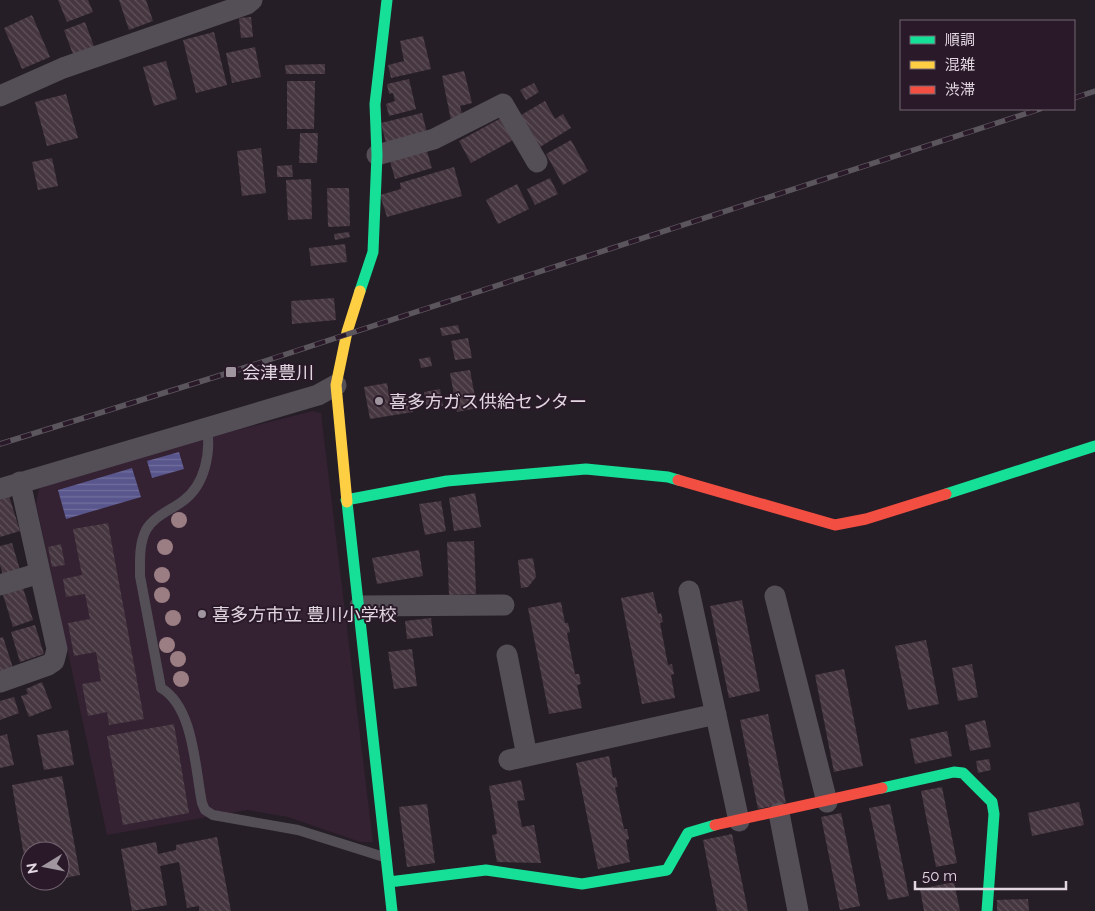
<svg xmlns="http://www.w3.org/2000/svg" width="1095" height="911" viewBox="0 0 1095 911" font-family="Raleway,'Noto Sans JP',sans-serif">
	<defs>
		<pattern id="water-rules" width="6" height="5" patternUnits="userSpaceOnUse" patternTransform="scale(1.25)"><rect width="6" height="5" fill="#59568d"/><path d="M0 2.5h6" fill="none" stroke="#716e9d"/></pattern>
		<pattern id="building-back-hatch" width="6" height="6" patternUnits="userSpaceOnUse" patternTransform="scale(1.25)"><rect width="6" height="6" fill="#45363f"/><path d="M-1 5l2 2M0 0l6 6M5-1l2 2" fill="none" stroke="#60525a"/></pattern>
	</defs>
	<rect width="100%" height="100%" fill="#261e26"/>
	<path fill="#342132" d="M313 411 321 413 373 842H360L288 817 247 810 107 835 36 503 39 489 48 481 181 444Z"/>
	<path fill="url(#water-rules)" d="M179 452 184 469 152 478 147 461Z
		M132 468 141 497 66 519 58 490Z"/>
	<path fill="url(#building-back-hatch)" d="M58 0H88L93 12 67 22Z
		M119 0H146L153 21 129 30Z
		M32 15 50 57 22 69 4 28Z
		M251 17 253 37 241 38 239 18Z
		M85 22 95 49 74 57 64 30Z
		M214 32 227 85 196 93 183 40Z
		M423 36 431 69 391 78 388 65 404 61 400 41Z
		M255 47 261 77 232 83 226 53Z
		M166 61 177 99 154 106 143 67Z
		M325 64V74H286L285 65Z
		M464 71 472 103 460 106 463 117 451 120 442 76Z
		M409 79 416 109 389 116 386 104 395 101 393 93 389 94 387 84Z
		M287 81H315L314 129H287Z
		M534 83 539 92 526 100 520 90Z
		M66 94 78 138 47 146 35 102Z
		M545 101 555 119 563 114 571 128 540 147 521 115Z
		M422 113 427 133 386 143 381 123Z
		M501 118 513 140 471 163 459 141Z
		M300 133H318L317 163H299Z
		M571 140 588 171 563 185 546 154Z
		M261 148 266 193 242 196 237 151Z
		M426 148 432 168 395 179 389 158Z
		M52 158 58 186 38 190 32 162Z
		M292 165 293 177H277V166Z
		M454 167 462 196 387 217 380 195 401 189 400 183Z
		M550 178 558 194 535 205 527 189Z
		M311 179 312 219 288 220 286 180Z
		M517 184 529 209 498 224 486 200Z
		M327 188H349L350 226 328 227Z
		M349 232 350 237 335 240 334 234Z
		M345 244 347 262 311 266 309 248Z
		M334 298 336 320 292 324 291 301Z
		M458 325 460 333 442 336 440 328Z
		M468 338 472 358 455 360 451 341Z
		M430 357 432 366 421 368 419 359Z
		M470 370 477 408 457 412 450 373Z
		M387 383 390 401 410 398 413 412 370 419 364 387Z
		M440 389 443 406 427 408 424 392Z
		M475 493 481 527 454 531 449 498Z
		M9 496 20 531 0 537V499Z
		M441 501 446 531 425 535 419 504Z
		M108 523 144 719 109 725 107 712 88 716 82 684 101 681 96 652 74 656 68 623 90 619 85 594 66 597 63 579 82 575 73 529Z
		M474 541 476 594 449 595 447 542Z
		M12 543 20 570 3 575 0 565V546Z
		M61 544 65 565 52 567 48 547Z
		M419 550 423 576 377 584 372 558Z
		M533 558 536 577 528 587 521 588 518 560Z
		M23 588 33 620 13 627 3 595Z
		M653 592 658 614 661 613 663 622 660 623 668 665 672 664 674 674 671 675 675 698 642 704 621 598Z
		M742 600 760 691 729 698 710 606Z
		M561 602 565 623H568L570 632 567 633 575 674H579L581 684 577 685 582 708 549 714 528 608Z
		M431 618 433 636 407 639 405 621Z
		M35 625 44 654 20 662 11 632Z
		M3 637 13 668 0 673V638Z
		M926 640 939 704 908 710 895 646Z
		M412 649 417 686 394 689 388 652Z
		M972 664 978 697 958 701 952 668Z
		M844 669 863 766 834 772 815 675Z
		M42 682 52 708 29 717 21 696 28 694 26 689Z
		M14 697 19 713 0 720V701Z
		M768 714 786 803 758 809 740 720Z
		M985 720 991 747 970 751 965 725Z
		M174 724 189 813 123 825 107 736Z
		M68 730 74 765 44 770 37 735Z
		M947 731 952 756 915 764 910 739Z
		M7 734 14 765 0 768V736Z
		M609 756 613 778 616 777 618 787H615L624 829H627L629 839 626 840 630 862 598 869 576 763Z
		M989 759 991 770 978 773 976 761Z
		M62 776 80 875 60 879V851H30V881L40 882 29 885 12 785Z
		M521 780 525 800 517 801 522 827 534 825 541 863 497 862 492 835 497 834 489 786Z
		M942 787 957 863 936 867 921 791Z
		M1079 802 1084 825 1032 836 1028 813Z
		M427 804 435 863 407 867 399 807Z
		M890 804 909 896 888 900 869 808Z
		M841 813 860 906 840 910 821 817Z
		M732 834 748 911H717L703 840Z
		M217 837 231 911H199V906L187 908 179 862 160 866 167 905 132 911 121 849 156 842 158 854 176 850V845Z
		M954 882 960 911H924L920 889Z
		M1028 899 1029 911H997V900Z"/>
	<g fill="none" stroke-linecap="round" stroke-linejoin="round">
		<path stroke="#544f57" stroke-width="10" d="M207 428C211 453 205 485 183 501 171 510 154 516 146 530 139 544 140 560 140 576L161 688C194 707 195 769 202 803L205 810 213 815 298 830 384 857"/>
		<path stroke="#544f57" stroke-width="21" d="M0 96 63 68 247 4 252 0
			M377 155 434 139 503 104 537 162
			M0 489 318 395 336 385
			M0 585 40 573
			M689 591 739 821
			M775 596 827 802
			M360 606 504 605
			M507 655 527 756
			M0 682 48 665 54 661 57 649 20 482
			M509 760 716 714
			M779 813 798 911"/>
		<path stroke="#16e098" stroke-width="11" d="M360 291 373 252 377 155 375 104 387 0
			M946 494 1095 446
			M346 500 447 481 586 469 668 477 678 480
			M347 502 392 911
			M882 788 954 772 963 773 992 802 994 814 987 911
			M389 882 486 870 582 884 667 870 688 833 715 825"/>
		<path stroke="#ffcf43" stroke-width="11" d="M347 502 336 385 347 332 360 291"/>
		<path stroke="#f24e42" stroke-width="11" d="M678 480 835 525 866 519 946 494
			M715 825 882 788"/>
		<g stroke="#5b555d" stroke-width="5.5">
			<path id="rail" d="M1074 98 1095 91
				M0 444 231 372 1040 109"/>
		</g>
		<use href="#rail" stroke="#2a1a29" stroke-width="4" stroke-dasharray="11" stroke-linecap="butt"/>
	</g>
	<g fill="#9a7e83">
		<circle cx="179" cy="520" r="8"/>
		<circle cx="165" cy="547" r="8"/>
		<circle cx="162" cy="575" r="8"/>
		<circle cx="162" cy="595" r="8"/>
		<circle cx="173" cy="618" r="8"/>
		<circle cx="167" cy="645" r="8"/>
		<circle cx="178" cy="659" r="8"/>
		<circle cx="181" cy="679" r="8"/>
	</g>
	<g fill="#a096a0" stroke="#2a1a29" stroke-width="2">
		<rect x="225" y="366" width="12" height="12" rx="2.5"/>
		<circle cx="379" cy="401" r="5"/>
		<circle cx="202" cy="614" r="5"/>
	</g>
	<g text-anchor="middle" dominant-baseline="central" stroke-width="4" stroke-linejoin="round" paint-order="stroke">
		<g font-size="18" fill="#e2d7e1" stroke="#2a1a29" text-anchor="start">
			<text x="242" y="372">会津豊川</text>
			<text x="389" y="401">喜多方ガス供給センター</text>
			<text x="212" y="614">喜多方市立 豊川小学校</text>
		</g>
	</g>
	<rect x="900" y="20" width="175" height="90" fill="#2a1a29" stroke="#746673"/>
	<rect x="910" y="36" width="25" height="8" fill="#16e098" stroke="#746673"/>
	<text x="945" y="45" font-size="15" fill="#e2d7e1">順調</text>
	<rect x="910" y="61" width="25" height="8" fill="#ffcf43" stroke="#746673"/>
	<text x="945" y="70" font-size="15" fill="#e2d7e1">混雑</text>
	<rect x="910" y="86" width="25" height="8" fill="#f24e42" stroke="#746673"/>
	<text x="945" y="95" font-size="15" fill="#e2d7e1">渋滞</text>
	<g transform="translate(45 866) rotate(260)"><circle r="24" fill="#2a1a29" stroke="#746673"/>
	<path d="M0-4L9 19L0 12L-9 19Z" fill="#a096a0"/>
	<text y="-8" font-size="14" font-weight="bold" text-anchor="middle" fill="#e2d7e1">N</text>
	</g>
	<path d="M915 881v8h151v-8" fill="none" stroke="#e2d7e1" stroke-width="2.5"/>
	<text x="922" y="881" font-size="15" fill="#e2d7e1" stroke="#2a1a29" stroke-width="4" paint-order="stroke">50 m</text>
</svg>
